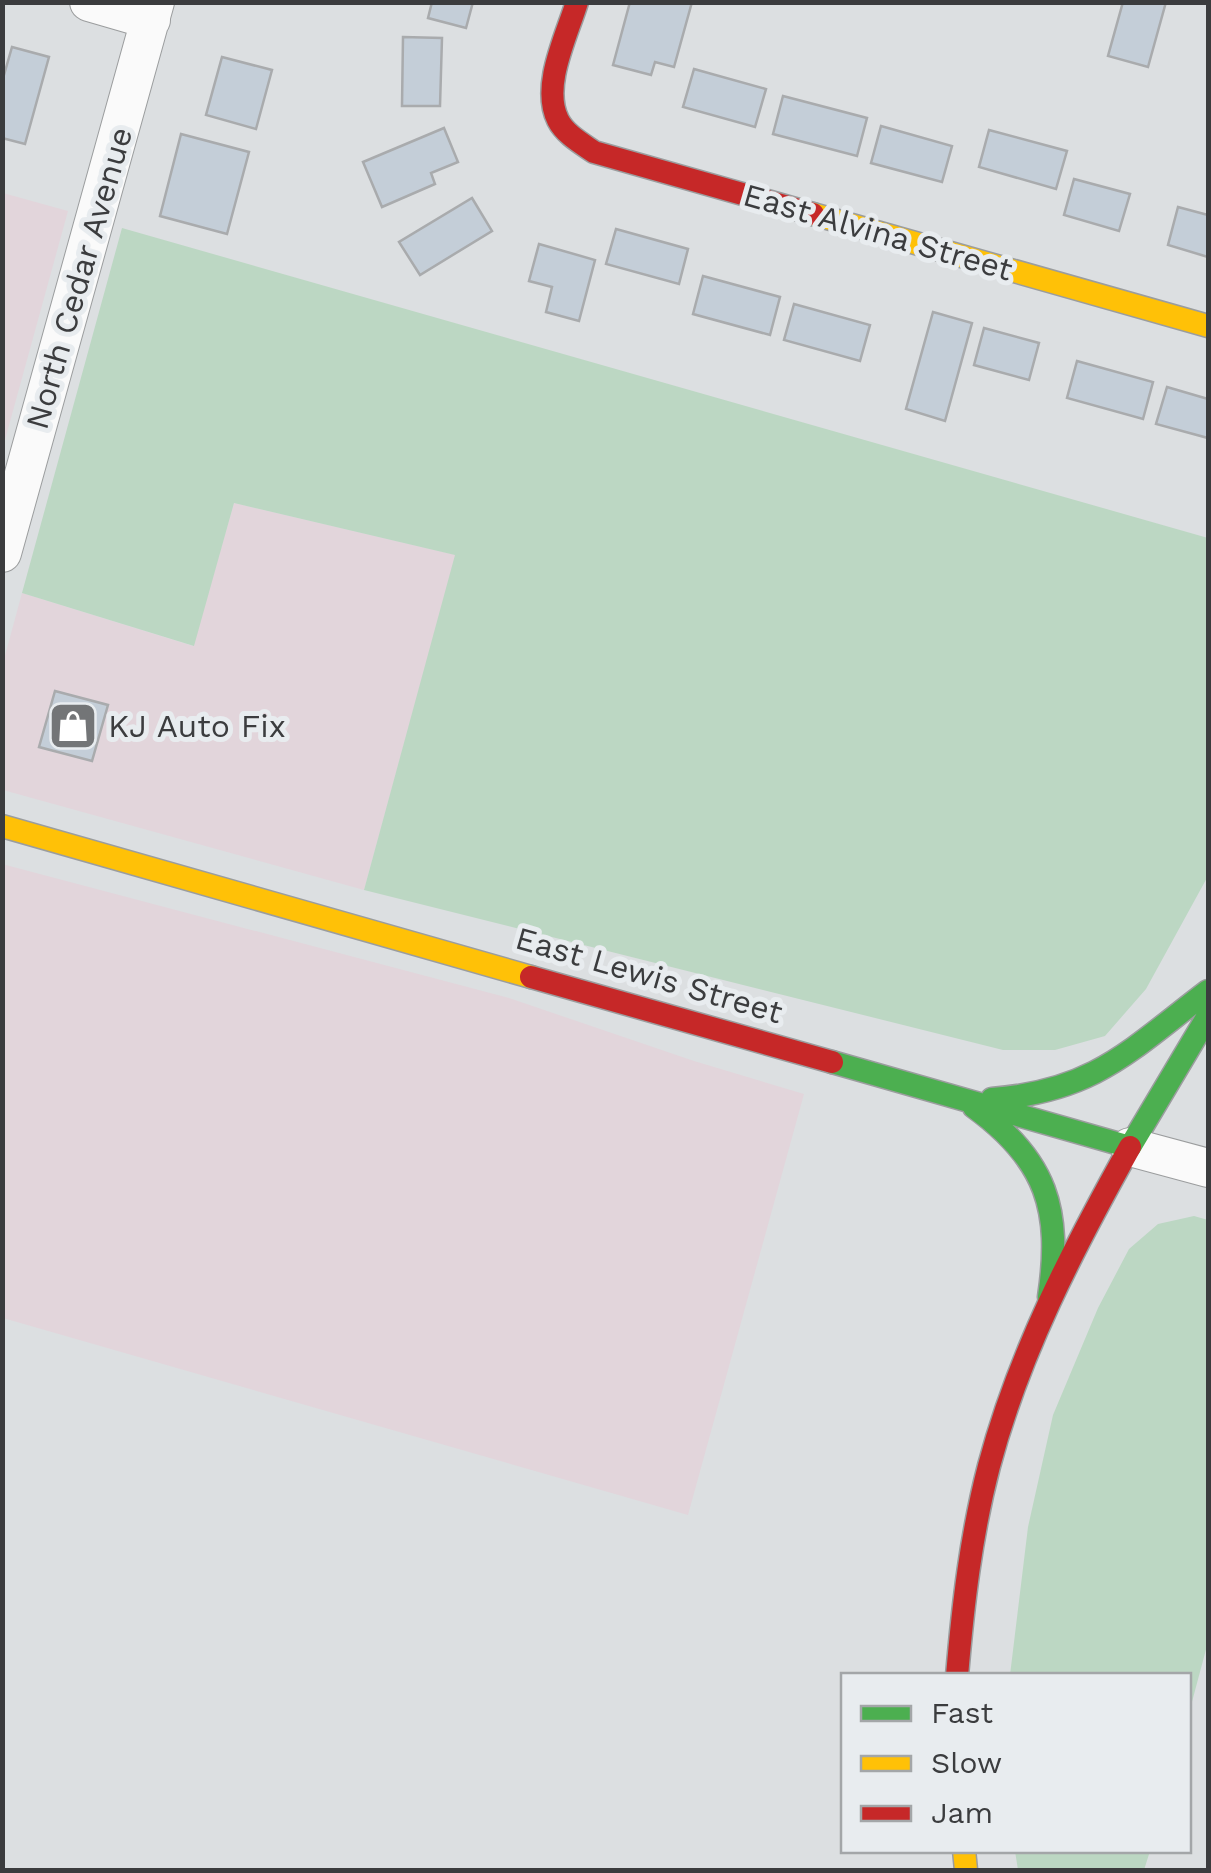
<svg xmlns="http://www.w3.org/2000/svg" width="1211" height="1873" viewBox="0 0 1211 1873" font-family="'Work Sans',sans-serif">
	<rect width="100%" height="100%" fill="#dcdfe1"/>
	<path fill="#e2d5db" d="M3 193 68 211 3 447 2 193Z
		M234 503 456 555 364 890 3 790V663L22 593 193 646Z
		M2 864 509 998 694 1061 804 1094 688 1515 3 1318Z"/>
	<path fill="#bcd7c3" d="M122 228 1208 538V876L1146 989 1105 1036 1055 1050H1003L364 890 455 555 234 503 194 646 22 593Z
		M1194 1216 1208 1220V1642L1189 1713 1188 1676 1010 1675 1028 1527 1053 1415 1098 1308 1129 1249 1158 1224Z
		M1015 1851V1850L1150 1851 1144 1870H1018Z"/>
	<path fill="#c4ced8" stroke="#a9abad" stroke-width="2.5" d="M432 2H473L466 28 428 18Z
		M630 2H692L674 67 655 62 651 75 613 65Z
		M1123 2H1166L1148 67 1108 56Z
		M403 37 442 38 440 106H402Z
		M12 47 49 57 25 144 2 138V82Z
		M222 57 272 70 256 129 206 115Z
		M694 69 766 89 755 127 683 107Z
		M783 96 867 118 857 156 773 134Z
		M881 126 952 146 942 182 871 163Z
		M444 128 458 162 431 173 435 184 382 207 363 162Z
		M989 130 1067 151 1056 189 979 167Z
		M181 134 249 152 227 234 160 216Z
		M1074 179 1130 194 1119 231 1064 215Z
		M472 198 492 231 420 275 399 242Z
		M1178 207 1208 215V257L1168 245Z
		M616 229 688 249 679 284 606 264Z
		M539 244 595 260 579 321 546 312 552 287 529 281Z
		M703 276 780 297 770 335 693 314Z
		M794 304 870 325 860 361 784 340Z
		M933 312 972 323 945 421 906 409Z
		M984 328 1039 343 1029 380 974 365Z
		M1077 361 1153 382 1143 419 1067 398Z
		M1167 387 1208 399V438L1156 424Z
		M55 691 108 705 92 761 39 747Z"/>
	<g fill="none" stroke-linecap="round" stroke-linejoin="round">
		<g stroke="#9b9d9e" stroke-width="40">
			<path id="street" d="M89 2 151 20
				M2 553 155 2
				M1130 1147 1208 1168"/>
		</g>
		<g stroke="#9b9d9e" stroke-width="25">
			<path id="fast" d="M832 1062 1130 1147 1208 1016
				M992 1099C1095 1091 1130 1050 1208 991
				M974 1107C1047 1160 1062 1210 1049 1297"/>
		</g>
		<g stroke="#9b9d9e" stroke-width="25">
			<path id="slow" d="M813 214 1208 326
				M2 826 531 977
				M964 1850 966 1870"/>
		</g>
		<g stroke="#9b9d9e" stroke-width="25">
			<path id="jam" d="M577 2C567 35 541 86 558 120 565 134 581 143 594 152L813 214
				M531 977 832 1062
				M957 1676C963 1605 971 1535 989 1466 1019 1353 1073 1249 1130 1147"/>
		</g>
		<use href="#street" stroke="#fafafa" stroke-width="38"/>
		<use href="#fast" stroke="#4caf50" stroke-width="22"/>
		<use href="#slow" stroke="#ffc107" stroke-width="22"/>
		<use href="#jam" stroke="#c62828" stroke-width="22"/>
	</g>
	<defs>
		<g id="shop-square" transform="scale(2.5)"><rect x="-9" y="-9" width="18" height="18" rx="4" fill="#737577" stroke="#e8ecef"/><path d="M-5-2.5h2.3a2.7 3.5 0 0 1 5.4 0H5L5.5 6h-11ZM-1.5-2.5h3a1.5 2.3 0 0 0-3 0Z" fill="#fff"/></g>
	</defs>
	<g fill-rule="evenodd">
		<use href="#shop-square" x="73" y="726"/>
	</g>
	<g text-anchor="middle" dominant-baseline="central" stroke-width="10" stroke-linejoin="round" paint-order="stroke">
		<g font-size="32" fill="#3b3c3e" stroke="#e8ecef">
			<text transform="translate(878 232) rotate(16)">East Alvina Street</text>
			<text transform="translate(79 278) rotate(-74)">North Cedar Avenue</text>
			<text transform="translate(649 975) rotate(16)">East Lewis Street</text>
		</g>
		<g font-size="32" fill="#3b3c3e" stroke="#e8ecef" text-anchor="start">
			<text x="108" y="726">KJ Auto Fix</text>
		</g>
	</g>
	<rect width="1211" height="1873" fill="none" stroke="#3b3c3e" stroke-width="10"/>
	<rect x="841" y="1673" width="350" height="180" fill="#e8ecef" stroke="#a3a6a8" stroke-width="2.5"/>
	<rect x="861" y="1706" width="50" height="15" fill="#4caf50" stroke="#a3a6a8" stroke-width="2.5"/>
	<text x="931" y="1723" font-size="30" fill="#3b3c3e">Fast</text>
	<rect x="861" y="1756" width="50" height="15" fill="#ffc107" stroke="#a3a6a8" stroke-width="2.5"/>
	<text x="931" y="1773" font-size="30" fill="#3b3c3e">Slow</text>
	<rect x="861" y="1806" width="50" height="15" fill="#c62828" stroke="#a3a6a8" stroke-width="2.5"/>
	<text x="931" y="1823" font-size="30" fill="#3b3c3e">Jam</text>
</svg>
